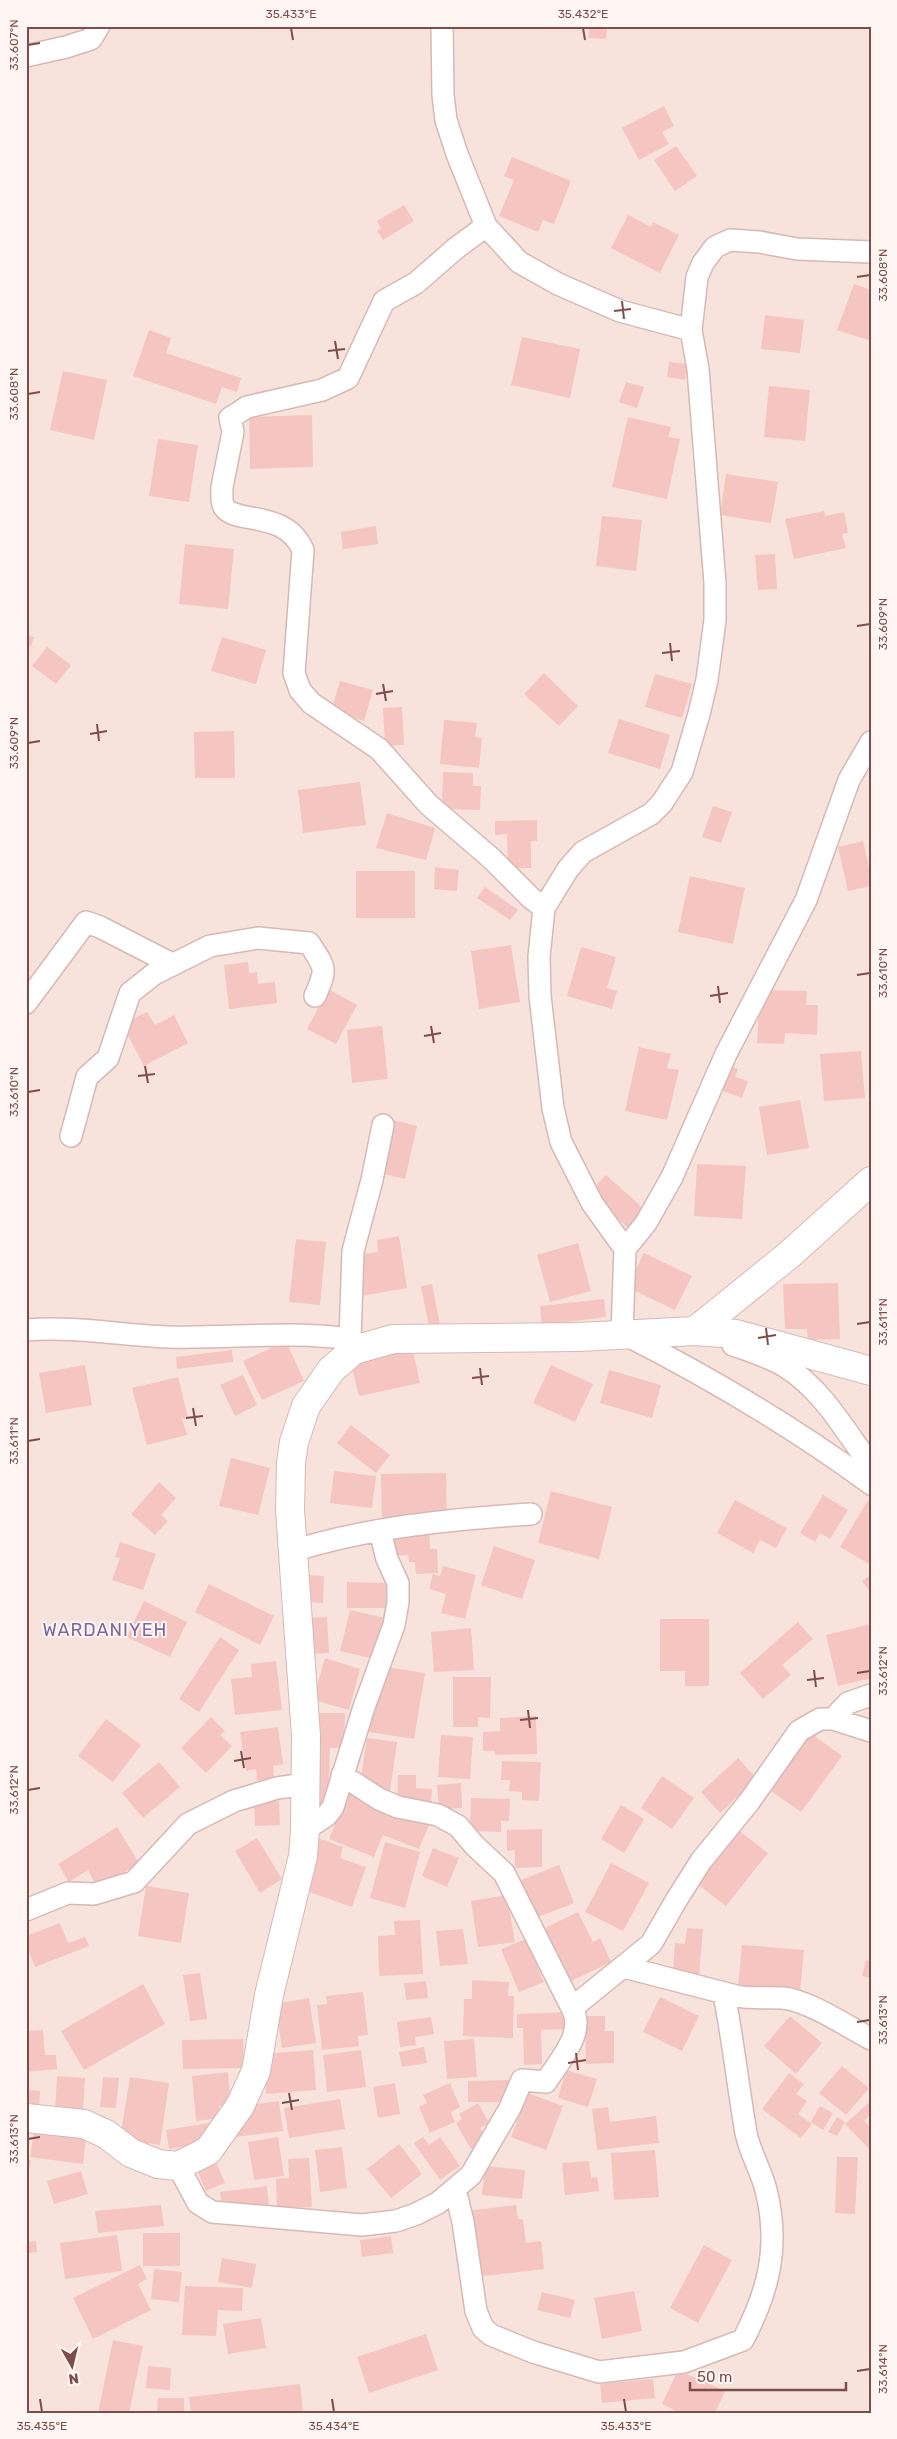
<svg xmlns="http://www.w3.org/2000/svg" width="897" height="2439" viewBox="0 0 897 2439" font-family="Rubik,sans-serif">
	<rect width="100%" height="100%" fill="#fef1eb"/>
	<path fill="#f8e3dc" d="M26 26H871V2413H26Z"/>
	<path fill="#f5c5c1" d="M590 26H607L606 39 588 38Z
		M664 106 674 126 662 132 669 144 639 160 622 128Z
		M676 146 697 176 675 191 654 160Z
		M512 157 571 181 554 224 543 220 538 232 499 216 514 180 504 176Z
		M404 205 414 221 383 240 377 231 381 228 377 221Z
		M628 215 651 227 653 222 679 235 660 273 611 248Z
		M854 284 871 290V341L837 330Z
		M765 315 804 320 800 353 761 349Z
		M149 330 171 338 166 353 241 378 237 392 222 387 216 404 133 376Z
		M522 337 580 349 570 398 511 385Z
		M669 362 687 364 685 380 667 377Z
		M63 371 107 380 94 440 50 430Z
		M626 382 644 387 637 408 619 402Z
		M769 386 810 390 805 441 764 437Z
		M312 415 313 467 250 469 249 417Z
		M628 417 671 427 668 437 680 439 667 499 612 487Z
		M158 439 198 445 189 502 149 496Z
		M726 474 778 482 771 523 720 515Z
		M824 511 825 516 844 512 848 533 842 534 846 548 794 559 785 519Z
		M602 516 642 520 636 571 596 566Z
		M376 526 378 544 343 549 341 532Z
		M185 544 234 549 228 609 179 604Z
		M775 554 777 589 758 590 755 555Z
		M26 635 34 637 31 646 26 645Z
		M222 637 266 650 256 684 211 671Z
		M47 647 71 665 56 684 32 666Z
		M544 673 578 706 559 726 524 694Z
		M655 674 692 684 682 718 645 707Z
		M340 681 373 690 364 721 331 711Z
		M402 707 404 745 385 746 383 708Z
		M619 719 670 735 660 769 608 753Z
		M444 720 477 723 475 737 482 738 479 768 440 764Z
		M234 731 235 778H195L194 732Z
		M443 772 473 773V786H481L480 810 442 809Z
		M360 782 366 825 303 833 298 790Z
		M713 806 732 812 721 843 702 837Z
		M387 813 435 828 426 860 376 848Z
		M537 820V841H531V868H508L507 834 495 835V821Z
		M863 841 871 875V886L848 891 838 847Z
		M435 867 459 870 457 891 434 889Z
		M356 871H415V918H356Z
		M690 876 745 888 733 944 678 932Z
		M485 887 518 910 510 920 477 898Z
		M511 945 520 1002 479 1009 471 951Z
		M581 947 616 957 607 988 617 991 612 1009 567 996Z
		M248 962 249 973 257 972 258 984 275 982 277 1003 229 1009 224 965Z
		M328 989 357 1005 336 1044 307 1029Z
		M760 990 807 991 806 1005H818L817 1035 785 1033 784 1044 757 1043Z
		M147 1012 155 1025 174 1015 188 1043 144 1066 122 1024Z
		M382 1026 388 1079 352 1083 347 1030Z
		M639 1047 671 1054 667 1068 679 1070 667 1120 625 1111Z
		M861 1051 865 1098 824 1101 820 1054Z
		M727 1065 738 1069 735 1077 748 1081 742 1098 718 1089Z
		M800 1100 809 1148 767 1155 759 1107Z
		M389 1119 417 1126 405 1179 376 1172Z
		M697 1164 746 1166 742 1219 694 1216Z
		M606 1175 644 1209 627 1227 589 1193Z
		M399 1236 407 1288 361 1296 355 1255 378 1252 377 1240Z
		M296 1239 326 1242 320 1305 289 1302Z
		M578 1243 591 1291 550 1302 537 1255Z
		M644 1253 692 1276 675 1310 627 1287Z
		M838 1283 840 1339 808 1340 807 1329H785L783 1284Z
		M432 1284 440 1325 429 1327 421 1286Z
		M604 1299 606 1317 542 1325 540 1306Z
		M286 1341 304 1381 262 1400 243 1361Z
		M412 1347 420 1383 359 1396 350 1361Z
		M232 1350 233 1362 177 1369 176 1357Z
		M85 1365 92 1405 46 1413 39 1373Z
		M551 1365 593 1384 575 1422 533 1403Z
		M609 1370 661 1385 652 1418 600 1403Z
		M243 1375 257 1405 235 1416 220 1385Z
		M178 1377 188 1417 182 1419 187 1435 147 1445 132 1388Z
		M351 1425 390 1455 376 1473 337 1443Z
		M231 1458 270 1468 258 1515 219 1506Z
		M334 1471 376 1476 372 1508 330 1503Z
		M446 1473 447 1519 382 1520 381 1474Z
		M159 1482 176 1498 161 1515 168 1521 155 1535 131 1514Z
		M551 1491 612 1507 599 1559 538 1543Z
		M823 1495 848 1510 830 1539 820 1533 815 1542 800 1533Z
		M735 1500 787 1528 776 1548 760 1540 753 1553 717 1533Z
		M868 1500 871 1502V1565L840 1547Z
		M429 1529 430 1549H437L438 1573 416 1574 415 1562H409L408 1555 391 1556 390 1532Z
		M120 1542 156 1554 143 1590 112 1580 120 1558 115 1557Z
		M494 1546 535 1560 522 1599 481 1585Z
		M443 1566 476 1575 465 1619 441 1613 446 1594 429 1589 433 1574 440 1576Z
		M306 1575 324 1576 323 1603 305 1602Z
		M871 1575V1593L862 1581Z
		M347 1582 388 1583V1608H347Z
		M209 1584 274 1616 260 1645 195 1612Z
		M144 1601 187 1622 170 1657 127 1637Z
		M350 1610 385 1618 375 1659 340 1651Z
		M327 1617 329 1653 310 1654 308 1618Z
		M660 1619H709V1686H685V1671H660Z
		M798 1622 813 1639 782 1665 791 1675 763 1699 740 1673Z
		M871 1624V1678L838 1686 826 1635Z
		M471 1628 474 1670 434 1672 431 1632Z
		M220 1637 239 1650 199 1712 179 1699Z
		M325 1658 360 1669 349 1710 313 1700Z
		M276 1661 282 1710 235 1715 231 1679 252 1677 251 1664Z
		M380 1666 425 1673 414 1739 369 1732Z
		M453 1677H491L490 1718 478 1717V1727H453Z
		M312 1713H345L344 1748H330L328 1808H309Z
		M536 1716 537 1754 495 1755V1751H483V1732L500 1731V1718Z
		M211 1717 225 1731 220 1735 232 1746 206 1773 181 1748Z
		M106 1719 141 1745 113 1782 78 1756Z
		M278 1727 283 1764 273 1766 274 1778 257 1781 256 1769 246 1771 240 1732Z
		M809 1732 842 1756 801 1812 767 1788Z
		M441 1735 473 1737 470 1779 438 1777Z
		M367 1738 397 1742 390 1791 360 1786Z
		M738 1758 757 1779 720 1813 701 1792Z
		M502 1761 541 1762 539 1801 522 1800V1792L509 1791 510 1780H501Z
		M159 1762 180 1787 143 1818 122 1793Z
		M398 1775H416V1788L432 1789 431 1804 397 1803Z
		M662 1776 694 1798 672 1829 641 1808Z
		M461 1783 462 1808 439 1809 437 1785Z
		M348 1792 429 1825 419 1849 383 1835 374 1857 329 1839Z
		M471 1798 510 1799 509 1821H501V1832L470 1831Z
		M279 1801 280 1825 255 1826 254 1802Z
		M621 1805 644 1819 624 1853 601 1839Z
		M117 1827 139 1863 98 1888 88 1870 69 1882 58 1864Z
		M542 1829V1867L515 1868V1850L507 1851V1830Z
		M738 1830 768 1853 726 1906 696 1883Z
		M315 1837 343 1847 340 1858 366 1867 352 1907 298 1888Z
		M257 1838 282 1879 260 1893 235 1851Z
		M385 1842 420 1852 405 1908 370 1898Z
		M433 1848 459 1858 447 1887 422 1876Z
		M611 1863 649 1883 623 1931 585 1912Z
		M559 1865 574 1903 531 1920 516 1882Z
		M146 1886 189 1893 181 1943 138 1936Z
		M507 1895 515 1942 478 1947 471 1901Z
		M578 1912 593 1942 600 1938 611 1962 565 1984 539 1931Z
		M420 1920 423 1974 379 1976 378 1936 395 1935 394 1921Z
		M60 1923 68 1943 85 1937 89 1946 35 1967 26 1945V1936Z
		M687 1928 703 1929 699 1977 673 1975 675 1943 685 1944Z
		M463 1929 468 1964 440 1966 436 1931Z
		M526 1939 544 1982 519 1992 501 1949Z
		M742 1945 804 1950 800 1992 738 1987Z
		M866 1960 871 1962V1978L862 1976Z
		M200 1973 207 2019 190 2021 183 1975Z
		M472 1980 509 1982 508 1996H514L513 2038 463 2036 464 1999H472Z
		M426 1981 428 1998 406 2000 404 1983Z
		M143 1984 165 2024 84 2070 61 2031Z
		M363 1992 368 2035 358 2036 359 2046 322 2050 317 2005 327 2004 326 1996Z
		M660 1997 699 2016 682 2051 643 2032Z
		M309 1998 316 2043 282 2048 275 2004Z
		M567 2012 568 2029 541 2030 542 2064 524 2065 523 2028H517V2014Z
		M585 2016H605V2031H614V2063L586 2064Z
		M790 2016 822 2043 796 2074 764 2046Z
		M431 2017 434 2034 415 2037 416 2045 400 2047 397 2022Z
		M43 2030 45 2055H56L57 2069 26 2072V2031Z
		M243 2039 244 2068 183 2069 182 2040Z
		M474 2039 477 2077 447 2079 444 2041Z
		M424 2047 427 2063 402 2067 399 2052Z
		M313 2050 316 2090 266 2094 263 2054Z
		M361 2050 366 2087 327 2092 323 2055Z
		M842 2066 869 2088 846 2115 819 2093Z
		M566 2070 597 2079 588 2107 558 2098Z
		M228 2072 231 2105 219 2106 221 2118 196 2121 192 2076Z
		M789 2073 804 2084 796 2094 807 2101 798 2114 812 2124 801 2138 762 2109Z
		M57 2076 85 2078 83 2112 55 2110Z
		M103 2077 119 2078 116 2108 100 2107Z
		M130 2077 169 2083 160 2145 120 2139Z
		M508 2080V2102H468V2081Z
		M395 2083 400 2114 378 2118 373 2087Z
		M450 2083 460 2107 451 2112 455 2122 430 2133 419 2107 427 2103 423 2095Z
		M26 2090 40 2091 39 2110 26 2109Z
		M528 2093 563 2106 546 2150 511 2137Z
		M340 2099 345 2129 289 2138 284 2108Z
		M279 2101 283 2131 235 2137 237 2126 250 2105Z
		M871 2101V2114L864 2121 871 2128 870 2150 845 2124Z
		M478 2103 489 2123 480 2128 487 2140 471 2149 456 2123 462 2119 459 2114Z
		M820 2106 833 2113 823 2130 811 2122Z
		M608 2107 610 2122 656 2116 659 2143 597 2150 592 2109Z
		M837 2117 845 2122 837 2136 828 2132Z
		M209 2123 212 2135 199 2138 200 2144 169 2149 166 2130Z
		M34 2131 86 2138 83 2164 30 2157Z
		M278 2137 284 2176 254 2180 248 2142Z
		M423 2137 429 2145 440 2137 460 2166 440 2180 414 2143Z
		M399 2144 422 2174 391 2198 367 2169Z
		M342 2147 347 2188 320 2192 315 2150Z
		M655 2150 659 2197 614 2200 611 2153Z
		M837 2157H858L855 2214 835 2213Z
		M309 2158 312 2207 277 2208 276 2179 289 2178 288 2159Z
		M26 2160H31L28 2176H26Z
		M589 2161 591 2178 597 2177 599 2191 565 2195 562 2163Z
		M216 2162 225 2183 206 2191 197 2170Z
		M485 2166 525 2170 522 2199 482 2195Z
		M81 2171 88 2194 54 2204 47 2181Z
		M267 2186 269 2205 222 2211 220 2192Z
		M161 2205 164 2226 98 2233 95 2211Z
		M516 2205 518 2219H523L526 2243 541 2241 544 2269 475 2277 467 2211Z
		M143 2233H180V2266H143Z
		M117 2235 122 2271 65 2279 60 2243Z
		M391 2236 393 2253 362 2257 360 2240Z
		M36 2241 37 2252 28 2253 29 2261 26 2262V2242Z
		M704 2245 732 2260 698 2323 670 2308Z
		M222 2258 256 2264 252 2288 218 2282Z
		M140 2265 147 2279 138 2284 151 2310 93 2339 73 2298Z
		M154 2269 182 2272 179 2302 151 2299Z
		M185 2286 243 2288 242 2311 218 2310 216 2336 182 2335Z
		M634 2291 642 2331 602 2339 594 2298Z
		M542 2292 575 2300 570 2318 537 2310Z
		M261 2318 266 2348 228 2354 223 2324Z
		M426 2334 438 2370 369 2393 357 2357Z
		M113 2340 143 2346 129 2413H98Z
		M148 2366 171 2368 170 2390 146 2388Z
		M678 2370 725 2391 715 2413H680L662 2404Z
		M653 2379 655 2398 602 2403 600 2384Z
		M300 2384 303 2413H191L189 2397Z
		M158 2398H184V2413H157Z"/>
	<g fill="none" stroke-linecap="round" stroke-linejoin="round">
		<g stroke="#d6b9b4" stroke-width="24">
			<path id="minor" d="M442 26 443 95 446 120 457 154 486 226 519 262 558 284 620 311 691 330 698 369 715 583V620L707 680 699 714 682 772 662 803 651 814 583 852 568 869 544 908 539 957 540 996 553 1108 561 1142 592 1203 625 1249
				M26 56 66 47 91 39 99 26
				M486 226 455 249 416 283 384 301 348 378 322 390 247 407 230 418 233 432 222 487C222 493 221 502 224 507 236 525 285 509 303 550L294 673 300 690 311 703 379 749 428 804 492 859 531 898 544 908
				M691 330 697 277 703 263 715 247 730 240 759 242 797 249 871 252
				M871 742 849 780 806 900 726 1054 672 1177 646 1223 625 1249 622 1333C709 1377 793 1427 871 1484
				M26 1003 86 922 100 927 172 964
				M71 1136 87 1077 108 1058 130 993 154 974 210 946 258 938 309 943C325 968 328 967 315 996
				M26 1330C75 1326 119 1335 167 1337 228 1339 289 1330 350 1339
				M733 1345C750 1351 770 1357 786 1367 823 1390 846 1432 871 1466
				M354 1350 350 1339 353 1251 372 1180 383 1125
				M293 1551C369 1527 452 1519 531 1514
				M833 1719 848 1703 871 1695
				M342 1775 379 1799 398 1807 438 1815 458 1826 475 1846 504 1873 572 2008
				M305 1830 327 1815 333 1807 364 1707 394 1625 398 1602V1583L387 1559 380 1531
				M26 1910 68 1893 94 1894 134 1882 188 1824 234 1801 277 1788 306 1784
				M624 1967 736 1996C752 1999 767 1997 783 1998 810 2001 846 2026 871 2039
				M178 2166 198 2203 212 2212 362 2225 396 2221 416 2214 438 2203 471 2175 510 2108 522 2080 546 2082C559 2061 586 2033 572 2008L651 1944 677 1899 701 1861 749 1802 799 1731 820 1719H833L871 1731
				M455 2189 463 2222 476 2311 483 2328 491 2335 533 2352 599 2372 684 2362 743 2340C769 2290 780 2246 766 2190 761 2170 750 2153 746 2133 738 2086 733 2040 724 1994"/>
		</g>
		<g stroke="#d6b9b4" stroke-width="30">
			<path id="tertiary" d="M695 1331 790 1254 871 1181
				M26 2118 84 2124 106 2134 131 2153 158 2164 178 2166 208 2151 240 2106 256 2071 269 1995 303 1856 305 1830 306 1736 290 1510 291 1463 294 1442 306 1406 331 1370 354 1350 393 1339 579 1337 695 1331 736 1334 871 1371"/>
		</g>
		<use href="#minor" stroke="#fff" stroke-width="21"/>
		<use href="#tertiary" stroke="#fff" stroke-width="28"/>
	</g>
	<path fill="none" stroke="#7c4d4b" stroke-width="2" d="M291 28 293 40M583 28 585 40M28 45 40 43M857 277 870 275M622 301 624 319M614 311 631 309M335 341 338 359M328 351 345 349M28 394 40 392M857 626 870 624M670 643 672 661M662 653 680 651M383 684 386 701M376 694 393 691M97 724 99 741M90 734 107 731M28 743 40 741M857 975 870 973M718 986 720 1003M710 996 728 993M431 1026 434 1043M424 1036 441 1033M145 1066 148 1083M138 1076 155 1074M28 1092 40 1090M857 1324 870 1322M766 1328 768 1345M758 1338 776 1335M480 1368 482 1385M472 1378 489 1376M193 1408 196 1426M186 1418 203 1416M28 1441 40 1439M814 1670 816 1687M857 1673 870 1671M807 1680 824 1678M528 1710 530 1728M520 1720 538 1718M241 1751 244 1768M234 1761 251 1758M28 1790 40 1788M857 2022 870 2020M576 2053 578 2070M568 2063 586 2060M289 2093 292 2110M282 2103 299 2100M28 2139 40 2137M857 2371 870 2369M40 2399 42 2412M332 2399 334 2412M624 2399 626 2412"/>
	<g text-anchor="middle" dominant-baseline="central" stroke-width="4" stroke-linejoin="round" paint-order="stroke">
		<g font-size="18" letter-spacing="1" fill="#7a689e" stroke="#fff6f3">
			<text x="105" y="1630">WARDANIYEH</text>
		</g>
	</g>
	<rect width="897" height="2439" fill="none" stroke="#fff6f3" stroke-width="55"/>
	<g transform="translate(72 2366) rotate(172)" stroke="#fff6f3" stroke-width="4" paint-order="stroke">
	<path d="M0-4L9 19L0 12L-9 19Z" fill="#7c4d4b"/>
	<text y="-8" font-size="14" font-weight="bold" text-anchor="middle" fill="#7c4d4b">N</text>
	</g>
	<path d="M690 2382v8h156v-8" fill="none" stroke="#7c4d4b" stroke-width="2.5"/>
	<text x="697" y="2382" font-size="15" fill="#7c4d4b" stroke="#fff6f3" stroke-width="4" paint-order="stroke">50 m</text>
	<rect x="28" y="28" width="842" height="2384" fill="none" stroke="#7c4d4b" stroke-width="2"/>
	<g font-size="12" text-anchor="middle" fill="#7c4d4b">
		<text x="291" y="18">35.433°E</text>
		<text x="583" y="18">35.432°E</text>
		<text transform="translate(14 45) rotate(-90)" y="4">33.607°N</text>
		<text transform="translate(883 275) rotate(-90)" y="4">33.608°N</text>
		<text transform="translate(14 394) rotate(-90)" y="4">33.608°N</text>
		<text transform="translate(883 624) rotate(-90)" y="4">33.609°N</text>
		<text transform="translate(14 743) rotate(-90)" y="4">33.609°N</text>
		<text transform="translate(883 973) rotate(-90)" y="4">33.610°N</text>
		<text transform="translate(14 1092) rotate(-90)" y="4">33.610°N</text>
		<text transform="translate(883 1322) rotate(-90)" y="4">33.611°N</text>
		<text transform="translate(14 1441) rotate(-90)" y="4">33.611°N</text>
		<text transform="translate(883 1671) rotate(-90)" y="4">33.612°N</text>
		<text transform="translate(14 1790) rotate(-90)" y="4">33.612°N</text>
		<text transform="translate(883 2020) rotate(-90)" y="4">33.613°N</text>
		<text transform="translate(14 2139) rotate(-90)" y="4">33.613°N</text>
		<text transform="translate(883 2369) rotate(-90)" y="4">33.614°N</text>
		<text x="42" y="2430">35.435°E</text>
		<text x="334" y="2430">35.434°E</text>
		<text x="626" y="2430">35.433°E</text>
	</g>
</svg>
